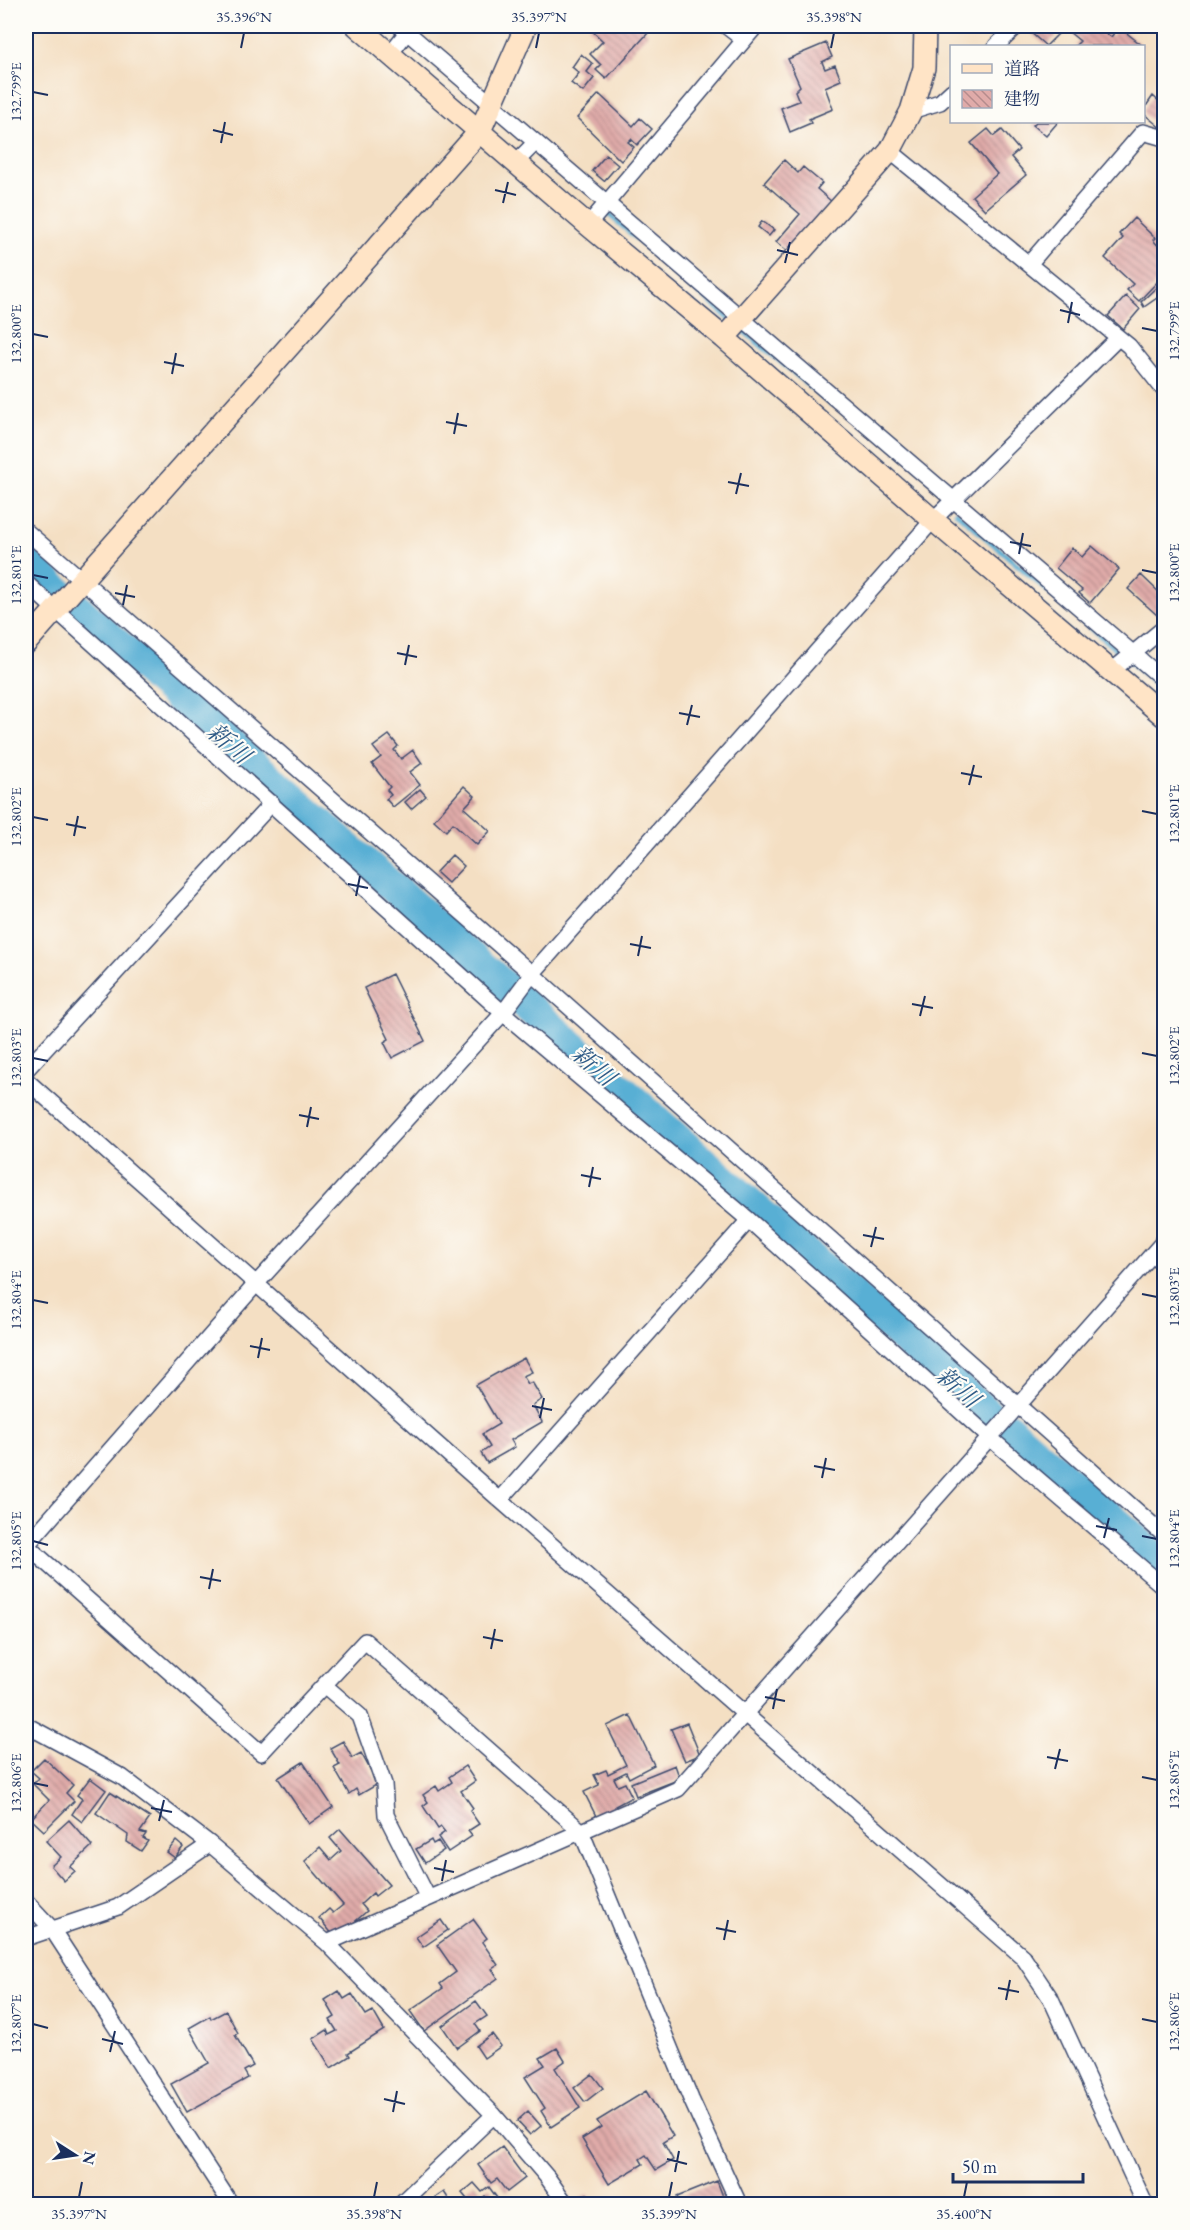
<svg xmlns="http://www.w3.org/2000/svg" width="1190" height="2230" viewBox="0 0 1190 2230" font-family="'EB Garamond','Noto Serif JP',serif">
	<defs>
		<pattern id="building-back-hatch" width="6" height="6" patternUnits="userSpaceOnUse" patternTransform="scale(1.5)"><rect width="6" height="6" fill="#e0aba9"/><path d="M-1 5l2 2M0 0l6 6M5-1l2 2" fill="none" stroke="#b58c8d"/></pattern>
	</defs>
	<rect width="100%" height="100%" fill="#fdfcf7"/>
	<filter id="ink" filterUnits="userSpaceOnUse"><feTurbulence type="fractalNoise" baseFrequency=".0167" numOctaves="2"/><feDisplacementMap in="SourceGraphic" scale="12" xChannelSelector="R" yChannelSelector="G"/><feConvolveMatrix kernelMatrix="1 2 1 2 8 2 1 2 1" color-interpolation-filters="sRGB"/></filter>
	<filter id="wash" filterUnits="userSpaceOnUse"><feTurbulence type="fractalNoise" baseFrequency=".008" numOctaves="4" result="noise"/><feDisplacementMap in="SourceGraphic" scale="24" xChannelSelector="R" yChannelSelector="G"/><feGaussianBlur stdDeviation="1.35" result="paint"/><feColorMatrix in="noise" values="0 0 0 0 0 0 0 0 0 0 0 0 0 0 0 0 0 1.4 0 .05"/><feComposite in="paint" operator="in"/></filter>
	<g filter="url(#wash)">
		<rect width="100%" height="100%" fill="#f4dfc3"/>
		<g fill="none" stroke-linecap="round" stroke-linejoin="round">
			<path stroke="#58afd4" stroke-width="5" d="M605 211 732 321
				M739 327 831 404
				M956 512 1164 691"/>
			<path stroke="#58afd4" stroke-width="32" d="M26 563 1005 1429 1008 1428 1164 1564"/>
		</g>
		<g id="blocks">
			<path fill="url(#building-back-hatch)" d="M589 26H641L648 33 606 79 596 70 601 65 590 54 603 41 588 27Z
				M1035 26H1066L1046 46 1029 31Z
				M1074 26H1097L1111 37 1119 27 1143 46H1075L1080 41 1069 32Z
				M826 43 832 57 822 62 825 69 835 65 841 80 825 87 833 109 809 119 811 123 790 132 781 108 799 101 795 91 800 86 788 59Z
				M581 54 593 64 587 72 594 78 583 92 571 83 579 73 572 67Z
				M599 94 633 126 640 118 652 129 637 145 631 139 628 142 634 147 621 161 577 118Z
				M1153 96 1164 106V126L1162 129 1144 114V109Z
				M1036 122H1058L1046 136 1033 125Z
				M988 129 994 136 1002 130 1019 150 1011 157 1026 175 985 210 972 196 997 174 971 143Z
				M606 155 618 165 604 181 592 171Z
				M784 160 798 173 803 167 822 183 817 189 832 202 789 252 776 242 800 214 764 183Z
				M1134 218 1155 238 1153 240 1164 252V275L1139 301 1127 290 1133 284 1105 258 1123 238 1119 234Z
				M762 221 774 230 769 236 758 227Z
				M1164 280V293L1144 307 1141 302Z
				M1126 296 1140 309 1123 329 1108 316Z
				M1092 546 1119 569 1090 603 1079 593 1082 590 1056 568 1072 548 1082 557Z
				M1141 575 1164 597V607L1157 615 1128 589Z
				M389 735 398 746 394 750 401 759 413 750 422 763 410 772 420 785 393 807 386 799 391 795 387 790 390 787 372 764 381 757 373 747Z
				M464 786 475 796 464 808 490 831 477 845 453 823 446 831 434 820Z
				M420 789 426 796 411 809 405 802Z
				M452 855 464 866 448 883 436 872Z
				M392 974 425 1041 392 1058 384 1042 389 1039 364 988Z
				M524 1358 532 1372 523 1376 528 1384 532 1382 542 1399 533 1405 542 1422 511 1440 515 1447 487 1463 481 1453 490 1447 482 1434 499 1424 476 1385Z
				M630 1715 654 1765 629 1778 626 1772 614 1778 618 1786 625 1783 632 1797 615 1806 617 1810 598 1820 584 1792 599 1785 594 1775 606 1770 608 1774 626 1765 607 1726Z
				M687 1723 700 1755 685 1761 671 1729Z
				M343 1741 352 1758 361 1753 378 1784 359 1795 356 1789 349 1794 334 1768 340 1765 330 1748Z
				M44 1758 73 1785 66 1793 74 1801 44 1831 31 1819 49 1800 33 1784 39 1778 31 1771Z
				M303 1762 333 1807 309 1824 278 1778Z
				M675 1765 680 1779 636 1796 631 1783Z
				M465 1766 475 1781 461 1791 473 1808 470 1811 479 1824 468 1831 472 1836 448 1852 438 1837 445 1832 441 1827 438 1829 423 1806 428 1802 423 1795 436 1786 439 1791 452 1782 449 1777Z
				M90 1778 106 1790 82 1822 72 1814 82 1799 77 1795Z
				M110 1792 150 1818 140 1832 146 1834 143 1838 148 1841 141 1851 127 1842 128 1835 96 1813Z
				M69 1820 92 1846 70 1867 75 1871 64 1881 51 1866 61 1857 46 1841Z
				M340 1829 389 1885 375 1896 373 1893 361 1904 367 1911 342 1933 334 1936 319 1918 329 1909 333 1913 343 1905 305 1861 320 1847 331 1860 341 1851 330 1838Z
				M431 1840 433 1844 438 1841 444 1850 425 1863 416 1849Z
				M176 1841 183 1847 175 1858 167 1852Z
				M473 1919 487 1938 482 1942 498 1965 492 1969 498 1978 424 2031 410 2011 443 1988 440 1984 456 1972 437 1945Z
				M441 1920 448 1930 423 1947 416 1937Z
				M339 1991 344 1999 352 1994 366 2015 373 2011 384 2030 348 2053 350 2056 331 2068 313 2039 327 2030 329 2035 337 2031 330 2020 335 2017 325 2000Z
				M476 2001 487 2016 475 2024 480 2031 457 2048 442 2026Z
				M226 2011 238 2033 235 2035 253 2066 244 2071 248 2078 187 2112 171 2084 209 2063 189 2028 210 2016 211 2019Z
				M492 2034 501 2046 484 2058 476 2046Z
				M557 2048 565 2061 555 2068 580 2108 551 2127 541 2111 545 2108 525 2077 545 2065 540 2058Z
				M592 2074 603 2088 585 2102 574 2088Z
				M646 2091 673 2136 663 2142 673 2160 656 2170 646 2155 640 2159 643 2164 609 2184 582 2139 601 2127 597 2121Z
				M528 2111 541 2126 530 2135 517 2121Z
				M502 2147 525 2178 507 2192 497 2179 491 2183 478 2165Z
				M717 2181 726 2204H680L677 2197Z
				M474 2183 482 2192 489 2187 497 2198 491 2204 485 2196 475 2204H471L462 2193Z
				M444 2192 452 2204H426Z
				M587 2194 595 2204H577L575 2202Z"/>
		</g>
	</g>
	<g filter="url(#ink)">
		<use href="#blocks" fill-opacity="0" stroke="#3c496d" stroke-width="1.5"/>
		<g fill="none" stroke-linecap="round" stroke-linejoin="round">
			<g stroke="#3c496d" stroke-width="18">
				<path id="street" d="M400 26 1164 680
					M726 26 744 40
					M996 46 1017 26
					M390 54 407 32
					M911 111 940 102 952 91
					M890 151 1129 346 1164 390
					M516 162 536 142
					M588 225 756 26
					M1029 264 1143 132 1164 138
					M26 531 532 974 1164 1535
					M26 583 503 1013 749 1220 990 1438 1164 1587
					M1113 670 1164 628
					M26 1070 272 803
					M26 1080 500 1500 1023 1957 1051 1999 1145 2204
					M500 1500 749 1220
					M26 1545 261 1753 365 1641 581 1831 691 2099 739 2204
					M26 1546 256 1284 503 1013 532 974 933 520 1118 338
					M324 1685 360 1716 384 1784 386 1815 428 1898
					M26 1725 122 1777 210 1844 327 1943 494 2115 547 2177 566 2204
					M26 1901 52 1929 231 2204
					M26 1938 118 1907 210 1844
					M327 1943 678 1789 1164 1241
					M400 2204 494 2115"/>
			</g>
			<g stroke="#3c496d" stroke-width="24">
				<path id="secondary" d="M357 26 588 225 724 338 933 520 1164 716
					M724 338 890 151 911 111 924 68 925 26
					M26 643 480 131 526 26"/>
			</g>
			<use href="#street" stroke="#fff" stroke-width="15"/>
			<use href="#secondary" stroke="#ffe4c6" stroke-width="21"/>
		</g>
	</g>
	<path fill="none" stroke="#1b2f5e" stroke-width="2" d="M241 48 244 33M536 48 539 33M831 48 834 33M33 92 48 95M213 130 233 135M221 143 225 122M495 190 516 195M503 203 508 182M777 250 798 255M785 263 790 242M1060 310 1080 315M1068 323 1072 302M1142 328 1157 331M33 334 48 337M164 362 184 366M172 374 176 353M446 422 467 426M454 434 458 413M728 482 749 486M736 494 741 473M1010 542 1031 546M1019 554 1023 533M1142 570 1157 573M33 575 48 578M115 593 135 597M123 605 127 585M397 653 417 657M405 665 409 645M679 713 700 717M687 725 692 705M961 773 982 777M969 785 974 765M1142 811 1157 814M33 817 48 820M66 824 86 828M74 836 78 816M348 884 368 888M356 896 360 876M630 944 651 948M638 956 642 936M912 1004 933 1008M920 1016 925 996M1142 1053 1157 1056M33 1058 48 1061M299 1115 319 1119M307 1127 311 1107M581 1175 601 1179M589 1187 593 1167M863 1235 884 1239M871 1247 876 1227M1142 1294 1157 1297M33 1300 48 1303M250 1346 270 1350M258 1358 262 1338M532 1406 552 1410M540 1418 544 1398M814 1466 835 1470M822 1478 826 1458M1096 1526 1117 1530M1142 1536 1157 1539M1104 1538 1109 1518M33 1541 48 1545M200 1577 221 1581M209 1589 213 1569M483 1637 503 1641M491 1649 495 1629M765 1697 785 1701M773 1709 777 1689M1047 1757 1068 1761M1055 1769 1060 1749M1142 1777 1157 1780M33 1783 48 1786M151 1808 172 1812M159 1821 164 1800M434 1868 454 1872M442 1881 446 1860M716 1928 736 1932M724 1940 728 1920M998 1988 1019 1992M1006 2000 1010 1980M1142 2019 1157 2022M33 2024 48 2028M102 2039 123 2044M110 2052 115 2031M384 2099 405 2104M393 2112 397 2091M667 2159 687 2164M675 2172 679 2151M79 2197 82 2182M374 2197 377 2182M669 2197 672 2182M964 2197 967 2182"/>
	<g text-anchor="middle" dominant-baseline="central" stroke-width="4.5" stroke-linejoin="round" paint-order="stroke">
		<g font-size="24" font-style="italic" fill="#305c87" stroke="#fdfcf7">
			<text transform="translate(229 743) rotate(41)">新川</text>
			<text transform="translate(594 1065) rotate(41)">新川</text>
			<text transform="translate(958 1387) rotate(41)">新川</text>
		</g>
	</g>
	<rect width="1190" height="2230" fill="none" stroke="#fdfcf7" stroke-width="66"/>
	<rect x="950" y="45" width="195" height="78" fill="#fdfcf7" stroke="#a3aaba" stroke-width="1.5"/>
	<rect x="962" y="64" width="30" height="9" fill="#ffe4c6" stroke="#a3aaba" stroke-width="1.5"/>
	<text x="1004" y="75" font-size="18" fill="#1b2f5e">道路</text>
	<rect x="962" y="90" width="30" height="18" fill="url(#building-back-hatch)" stroke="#a3aaba" stroke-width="1.5"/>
	<text x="1004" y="105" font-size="18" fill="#1b2f5e">建物</text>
	<g transform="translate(75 2155) rotate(102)" stroke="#fdfcf7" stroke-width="4.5" paint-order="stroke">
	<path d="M0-4.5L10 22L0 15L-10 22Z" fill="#1b2f5e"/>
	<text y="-9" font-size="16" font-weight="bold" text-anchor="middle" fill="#1b2f5e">N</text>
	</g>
	<path d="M953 2173v9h130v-9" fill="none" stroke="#1b2f5e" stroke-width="3"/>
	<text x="962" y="2173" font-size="18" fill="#1b2f5e" stroke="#fdfcf7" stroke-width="4.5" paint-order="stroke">50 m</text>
	<rect x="33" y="33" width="1124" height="2164" fill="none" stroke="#1b2f5e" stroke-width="2"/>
	<g font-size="15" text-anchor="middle" fill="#1b2f5e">
		<text x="244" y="22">35.396°N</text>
		<text x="539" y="22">35.397°N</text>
		<text x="834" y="22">35.398°N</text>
		<text transform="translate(16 92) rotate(-90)" y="5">132.799°E</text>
		<text transform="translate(1174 331) rotate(-90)" y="5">132.799°E</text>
		<text transform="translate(16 334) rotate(-90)" y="5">132.800°E</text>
		<text transform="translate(1174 573) rotate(-90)" y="5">132.800°E</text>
		<text transform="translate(16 575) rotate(-90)" y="5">132.801°E</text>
		<text transform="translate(1174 814) rotate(-90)" y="5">132.801°E</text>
		<text transform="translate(16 817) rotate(-90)" y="5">132.802°E</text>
		<text transform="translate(1174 1056) rotate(-90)" y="5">132.802°E</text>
		<text transform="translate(16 1058) rotate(-90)" y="5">132.803°E</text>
		<text transform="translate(1174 1297) rotate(-90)" y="5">132.803°E</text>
		<text transform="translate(16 1300) rotate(-90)" y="5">132.804°E</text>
		<text transform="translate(1174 1539) rotate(-90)" y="5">132.804°E</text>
		<text transform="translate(16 1541) rotate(-90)" y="5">132.805°E</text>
		<text transform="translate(1174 1780) rotate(-90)" y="5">132.805°E</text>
		<text transform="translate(16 1783) rotate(-90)" y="5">132.806°E</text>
		<text transform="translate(1174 2022) rotate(-90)" y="5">132.806°E</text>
		<text transform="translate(16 2024) rotate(-90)" y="5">132.807°E</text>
		<text x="79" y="2219">35.397°N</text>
		<text x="374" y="2219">35.398°N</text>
		<text x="669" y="2219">35.399°N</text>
		<text x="964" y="2219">35.400°N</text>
	</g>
</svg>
